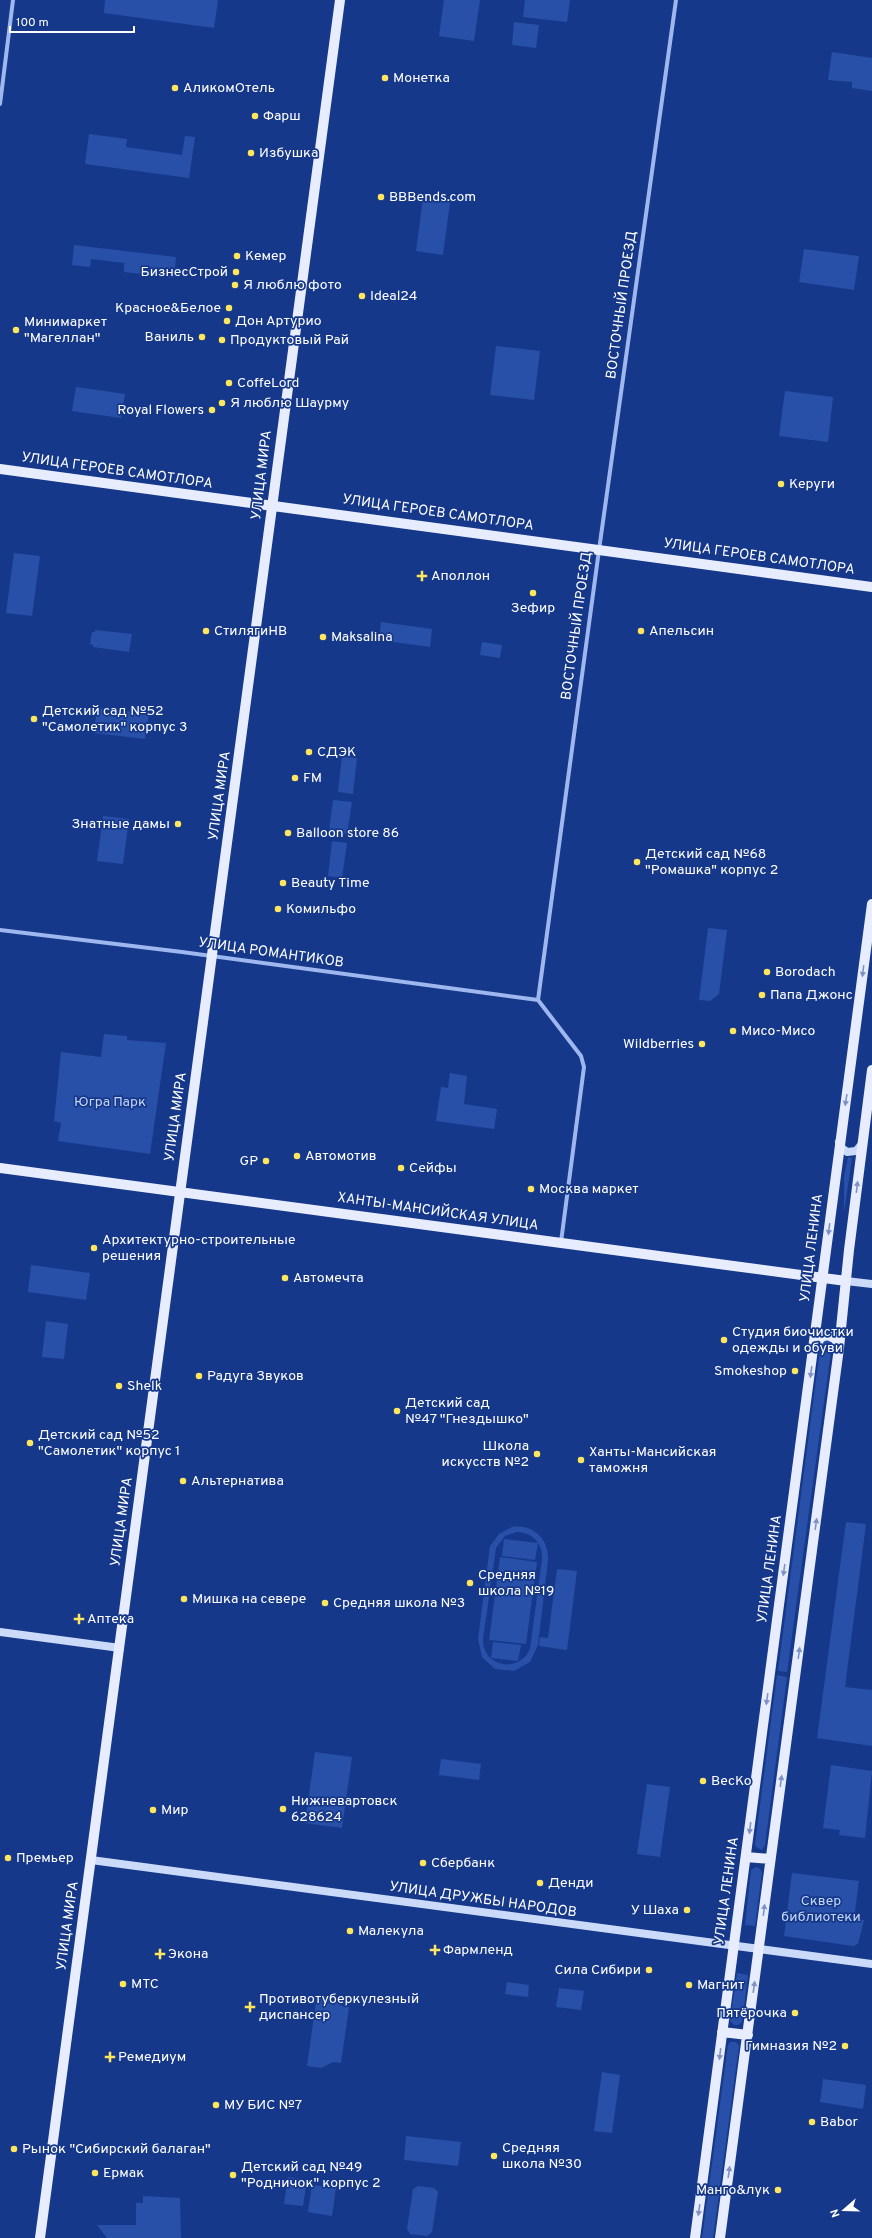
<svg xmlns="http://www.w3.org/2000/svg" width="872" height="2238" viewBox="0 0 872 2238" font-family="Overpass,sans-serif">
	<rect width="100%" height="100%" fill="#16388a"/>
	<path fill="#2850a9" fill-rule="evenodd" d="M105 0H218L214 28 104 13Z
		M444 0H480L474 41 439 36Z
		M525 0H570L567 22 523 17Z
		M514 22 539 25 536 48 512 45Z
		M832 52 872 58V91L852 88V82L828 80Z
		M89 134 127 139 126 147 182 155 185 136 195 137 189 178 85 164Z
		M423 198 450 202 443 255 416 251Z
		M74 245 176 257 174 278 124 272V263L91 259 90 267 72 265Z
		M804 249 859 256 854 290 799 282Z
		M496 346 540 351 534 400 490 395Z
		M76 387 125 394 121 418 72 411Z
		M785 391 833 397 828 442 779 436Z
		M14 553 40 556 32 616 6 613Z
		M381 622 432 629 430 647 379 640Z
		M95 630 132 634 129 652 93 647V645L90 644 92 632H95Z
		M482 642 502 645 500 658 480 655Z
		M97 708 149 714 145 739 94 733Z
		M342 756 357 758 353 794 338 792Z
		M333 800 352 802 347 834 329 831Z
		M103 816 129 819 123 864 97 861Z
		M332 841 347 843 342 878 328 876Z
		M708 928 727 930 719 994 710 1001 699 1000Z
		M104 1034 127 1036V1040L166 1043 150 1154 58 1141 61 1123 54 1121 61 1052 101 1057Z
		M450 1073 467 1076 464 1104 497 1109 494 1129 436 1121 441 1087 448 1088Z
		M848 1157 852 1158 844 1213V1177Z
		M31 1265 90 1273 86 1300 28 1292Z
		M46 1321 68 1324 64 1359 42 1357Z
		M827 1340 832 1344 787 1672 778 1671 821 1342Z
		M846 1522 866 1524 845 1687 872 1690V1746L817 1738Z
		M512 1527C533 1524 549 1539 548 1560L538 1645 530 1662 514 1671 495 1669 482 1657 478 1639 490 1546 499 1534ZM516 1532C532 1532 543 1543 542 1559L530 1649C519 1674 482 1667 483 1639L496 1548 505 1536Z
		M504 1539 538 1543 535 1560 502 1556Z
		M500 1557 537 1562 526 1644 489 1640Z
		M557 1569 577 1571 567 1650 539 1646 540 1637 548 1638Z
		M493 1642 521 1645 518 1661 491 1658Z
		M777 1675 787 1677 765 1845 762 1850 756 1847 755 1844Z
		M315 1752 352 1757 342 1828 305 1823Z
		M441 1759 481 1764 479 1780 439 1775Z
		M831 1765 872 1771 865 1838 839 1835 840 1830 823 1828Z
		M647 1784 670 1787 660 1857 637 1854Z
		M756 1867 759 1868 762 1872 755 1926 745 1925 751 1870Z
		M792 1873 859 1881 854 1919 864 1920 858 1944 853 1946 784 1936Z
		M737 1973 748 1975 742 2022 738 2025H734L730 2021Z
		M507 1982 529 1985 528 1997 505 1994Z
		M559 1988 584 1991 581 2010 556 2007Z
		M317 1995 332 1997 341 2006 349 2007 341 2063 333 2062 321 2068 307 2066Z
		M730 2042H736L739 2046 713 2238H702L728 2045Z
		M602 2072 620 2075 612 2133 594 2131Z
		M823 2079 866 2085 863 2109 820 2102Z
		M406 2136 461 2142 458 2166 404 2160Z
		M288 2177 307 2180 303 2206 284 2204Z
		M312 2185 336 2188 332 2216 308 2212Z
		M418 2186 434 2188 438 2192 432 2232 427 2236 410 2234 407 2229 413 2189Z
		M143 2196 180 2198 181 2238H107L97 2225H136V2203H143Z"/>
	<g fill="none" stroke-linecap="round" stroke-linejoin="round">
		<path stroke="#9fb7ef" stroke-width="4" d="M0 104 13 0
			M0 930 182 952 538 1000
			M561 1242 584 1067 581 1056 538 1000 599 550 676 0"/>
		<path stroke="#ccdafa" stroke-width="8" d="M839 1142 842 1148 847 1152 856 1151 862 1144
			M846 1281 872 1284
			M0 1632 120 1648
			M91 1860 872 1964"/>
		<path stroke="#e7edff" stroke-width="10" d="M0 469 872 587
			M0 1168 846 1281
			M815 1346 821 1337 828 1335 836 1339 839 1348
			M746 1857 770 1859
			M722 2032 748 2035
			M40 2238 340 0
			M695 2238 872 904
			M720 2238 839 1348 849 1250 872 1070"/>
	</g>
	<defs><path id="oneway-solid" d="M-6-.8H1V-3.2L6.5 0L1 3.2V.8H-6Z"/></defs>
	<g fill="#7e92c4">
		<use href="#oneway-solid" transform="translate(863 971) rotate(97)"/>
		<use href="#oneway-solid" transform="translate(846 1100) rotate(99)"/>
		<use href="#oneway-solid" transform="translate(857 1187) rotate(-83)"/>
		<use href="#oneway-solid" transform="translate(829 1229) rotate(97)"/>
		<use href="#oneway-solid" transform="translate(811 1372) rotate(98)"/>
		<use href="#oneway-solid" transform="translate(816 1524) rotate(-82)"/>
		<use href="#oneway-solid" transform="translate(784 1570) rotate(98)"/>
		<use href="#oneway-solid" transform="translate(799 1653) rotate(-82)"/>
		<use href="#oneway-solid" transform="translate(767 1699) rotate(98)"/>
		<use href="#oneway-solid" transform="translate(781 1781) rotate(-82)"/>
		<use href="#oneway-solid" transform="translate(750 1828) rotate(97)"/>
		<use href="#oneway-solid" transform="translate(764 1910) rotate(-83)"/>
		<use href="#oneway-solid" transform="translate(754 1987) rotate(-82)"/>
		<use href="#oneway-solid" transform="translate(720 2054) rotate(97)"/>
		<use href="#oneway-solid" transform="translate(729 2172) rotate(-82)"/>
		<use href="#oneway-solid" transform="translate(699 2210) rotate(98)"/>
	</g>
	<g fill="#ffe75d" stroke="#16388a" stroke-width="1.5">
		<circle cx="385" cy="78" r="4"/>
		<circle cx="175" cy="88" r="4"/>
		<circle cx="255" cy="116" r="4"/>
		<circle cx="251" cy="153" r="4"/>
		<circle cx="381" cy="197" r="4"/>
		<circle cx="237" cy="256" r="4"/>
		<circle cx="236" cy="272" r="4"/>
		<circle cx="235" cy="285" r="4"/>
		<circle cx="362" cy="296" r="4"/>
		<circle cx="229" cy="308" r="4"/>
		<circle cx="227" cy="321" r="4"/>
		<circle cx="16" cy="330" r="4"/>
		<circle cx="202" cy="337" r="4"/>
		<circle cx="222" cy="340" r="4"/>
		<circle cx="229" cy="383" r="4"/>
		<circle cx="222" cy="403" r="4"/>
		<circle cx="212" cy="410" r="4"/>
		<circle cx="781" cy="484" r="4"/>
		<path d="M420 570h4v4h4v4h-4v4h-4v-4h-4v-4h4z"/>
		<circle cx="533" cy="593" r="4"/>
		<circle cx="206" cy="631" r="4"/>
		<circle cx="641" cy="631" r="4"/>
		<circle cx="323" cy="637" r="4"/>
		<circle cx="34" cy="719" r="4"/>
		<circle cx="309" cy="752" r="4"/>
		<circle cx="295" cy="778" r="4"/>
		<circle cx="178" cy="824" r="4"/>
		<circle cx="288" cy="833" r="4"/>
		<circle cx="637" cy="862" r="4"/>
		<circle cx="283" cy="883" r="4"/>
		<circle cx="278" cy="909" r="4"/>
		<circle cx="767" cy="972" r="4"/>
		<circle cx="762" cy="995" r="4"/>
		<circle cx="733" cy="1031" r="4"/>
		<circle cx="702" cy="1044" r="4"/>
		<circle cx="297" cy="1156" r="4"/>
		<circle cx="266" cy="1161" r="4"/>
		<circle cx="401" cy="1168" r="4"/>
		<circle cx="531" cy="1189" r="4"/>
		<circle cx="94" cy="1248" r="4"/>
		<circle cx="285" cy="1278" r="4"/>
		<circle cx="724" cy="1340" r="4"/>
		<circle cx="795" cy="1371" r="4"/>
		<circle cx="199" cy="1376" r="4"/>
		<circle cx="119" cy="1386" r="4"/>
		<circle cx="397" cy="1411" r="4"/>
		<circle cx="30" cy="1443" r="4"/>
		<circle cx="537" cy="1454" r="4"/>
		<circle cx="581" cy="1460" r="4"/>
		<circle cx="183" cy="1481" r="4"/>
		<circle cx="470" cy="1583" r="4"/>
		<circle cx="184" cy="1599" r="4"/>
		<circle cx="325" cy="1603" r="4"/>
		<path d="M77 1613h4v4h4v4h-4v4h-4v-4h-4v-4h4z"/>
		<circle cx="703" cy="1781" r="4"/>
		<circle cx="283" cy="1809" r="4"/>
		<circle cx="153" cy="1810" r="4"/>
		<circle cx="8" cy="1858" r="4"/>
		<circle cx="423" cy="1863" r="4"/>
		<circle cx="540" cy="1883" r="4"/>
		<circle cx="687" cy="1910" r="4"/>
		<circle cx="350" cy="1931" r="4"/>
		<path d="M433 1944h4v4h4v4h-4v4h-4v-4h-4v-4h4z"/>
		<path d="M158 1948h4v4h4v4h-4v4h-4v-4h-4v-4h4z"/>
		<circle cx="649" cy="1970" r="4"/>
		<circle cx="123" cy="1984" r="4"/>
		<circle cx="689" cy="1985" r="4"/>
		<path d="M248 2001h4v4h4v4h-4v4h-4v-4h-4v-4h4z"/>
		<circle cx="795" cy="2013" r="4"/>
		<circle cx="845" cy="2046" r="4"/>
		<path d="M108 2051h4v4h4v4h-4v4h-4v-4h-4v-4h4z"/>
		<circle cx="216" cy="2105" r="4"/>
		<circle cx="812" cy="2122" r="4"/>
		<circle cx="14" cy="2149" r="4"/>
		<circle cx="494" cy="2156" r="4"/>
		<circle cx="95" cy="2173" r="4"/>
		<circle cx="233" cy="2175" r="4"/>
		<circle cx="778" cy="2190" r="4"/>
	</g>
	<g text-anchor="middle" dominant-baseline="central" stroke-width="3.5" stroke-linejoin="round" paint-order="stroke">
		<g font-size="14" fill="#fff" stroke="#16388a" text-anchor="start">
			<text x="393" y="78">Монетка</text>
			<text x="183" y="88">АликомОтель</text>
			<text x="263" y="116">Фарш</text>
			<text x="259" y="153">Избушка</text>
			<text x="389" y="197">BBBends.com</text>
			<text x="245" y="256">Кемер</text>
			<text x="228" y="272" text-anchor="end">БизнесСтрой</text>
			<text x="243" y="285">Я люблю фото</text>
			<text x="370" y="296">Ideal24</text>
			<text x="221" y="308" text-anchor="end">Красное&amp;Белое</text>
			<text x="235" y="321">Дон Артурио</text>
			<text x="24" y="322">Минимаркет<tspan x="24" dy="16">"Магеллан"</tspan></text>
			<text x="194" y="337" text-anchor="end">Ваниль</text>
			<text x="230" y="340">Продуктовый Рай</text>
			<text x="237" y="383">CoffeLord</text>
			<text x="230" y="403">Я люблю Шаурму</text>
			<text x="204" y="410" text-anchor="end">Royal Flowers</text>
			<text x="789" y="484">Керуги</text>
			<text x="431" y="576">Аполлон</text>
			<text x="533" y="608" text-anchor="middle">Зефир</text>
			<text x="214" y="631">СтилягиНВ</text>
			<text x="649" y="631">Апельсин</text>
			<text x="331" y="637">Maksalina</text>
			<text x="42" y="711">Детский сад №52<tspan x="42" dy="16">"Самолетик" корпус 3</tspan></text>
			<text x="317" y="752">СДЭК</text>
			<text x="303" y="778">FM</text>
			<text x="170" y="824" text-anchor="end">Знатные дамы</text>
			<text x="296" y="833">Balloon store 86</text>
			<text x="645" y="854">Детский сад №68<tspan x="645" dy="16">"Ромашка" корпус 2</tspan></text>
			<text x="291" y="883">Beauty Time</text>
			<text x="286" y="909">Комильфо</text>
			<text x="775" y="972">Borodach</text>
			<text x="770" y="995">Папа Джонс</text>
			<text x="741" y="1031">Мисо-Мисо</text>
			<text x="694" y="1044" text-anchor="end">Wildberries</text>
			<text x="305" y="1156">Автомотив</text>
			<text x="258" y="1161" text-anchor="end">GP</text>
			<text x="409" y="1168">Сейфы</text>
			<text x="539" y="1189">Москва маркет</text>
			<text x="102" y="1240">Архитектурно-строительные<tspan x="102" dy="16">решения</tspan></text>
			<text x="293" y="1278">Автомечта</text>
			<text x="732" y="1332">Студия биочистки<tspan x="732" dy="16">одежды и обуви</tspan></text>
			<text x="787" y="1371" text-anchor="end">Smokeshop</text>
			<text x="207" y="1376">Радуга Звуков</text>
			<text x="127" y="1386">Shelk</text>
			<text x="405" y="1403">Детский сад<tspan x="405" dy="16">№47 "Гнездышко"</tspan></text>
			<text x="38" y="1435">Детский сад №52<tspan x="38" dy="16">"Самолетик" корпус 1</tspan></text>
			<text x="529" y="1446" text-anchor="end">Школа<tspan x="529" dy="16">искусств №2</tspan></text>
			<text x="589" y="1452">Ханты-Мансийская<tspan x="589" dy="16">таможня</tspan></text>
			<text x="191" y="1481">Альтернатива</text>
			<text x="478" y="1575">Средняя<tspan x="478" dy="16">школа №19</tspan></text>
			<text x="192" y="1599">Мишка на севере</text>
			<text x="333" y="1603">Средняя школа №3</text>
			<text x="87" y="1619">Аптека</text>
			<text x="711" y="1781">ВесКо</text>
			<text x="291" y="1801">Нижневартовск<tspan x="291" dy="16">628624</tspan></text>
			<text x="161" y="1810">Мир</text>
			<text x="16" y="1858">Премьер</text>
			<text x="431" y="1863">Сбербанк</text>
			<text x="548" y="1883">Денди</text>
			<text x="679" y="1910" text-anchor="end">У Шаха</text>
			<text x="358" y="1931">Малекула</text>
			<text x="443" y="1950">Фармленд</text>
			<text x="168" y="1954">Экона</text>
			<text x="641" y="1970" text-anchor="end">Сила Сибири</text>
			<text x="131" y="1984">МТС</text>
			<text x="697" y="1985">Магнит</text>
			<text x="259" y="1999">Противотуберкулезный<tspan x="259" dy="16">диспансер</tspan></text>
			<text x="787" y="2013" text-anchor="end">Пятёрочка</text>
			<text x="837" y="2046" text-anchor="end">Гимназия №2</text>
			<text x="118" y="2057">Ремедиум</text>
			<text x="224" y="2105">МУ БИС №7</text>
			<text x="820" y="2122">Babor</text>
			<text x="502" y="2148">Средняя<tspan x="502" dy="16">школа №30</tspan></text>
			<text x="22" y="2149">Рынок "Сибирский балаган"</text>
			<text x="241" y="2167">Детский сад №49<tspan x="241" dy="16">"Родничок" корпус 2</tspan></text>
			<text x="103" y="2173">Ермак</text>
			<text x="770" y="2190" text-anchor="end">Манго&amp;лук</text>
		</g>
		<g font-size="14" fill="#fff" stroke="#16388a">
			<text transform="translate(622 305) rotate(-82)">ВОСТОЧНЫЙ ПРОЕЗД</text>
			<text transform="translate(117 471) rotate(8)">УЛИЦА ГЕРОЕВ САМОТЛОРА</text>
			<text transform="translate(262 475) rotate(-83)">УЛИЦА МИРА</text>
			<text transform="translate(438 513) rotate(8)">УЛИЦА ГЕРОЕВ САМОТЛОРА</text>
			<text transform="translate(759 557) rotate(8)">УЛИЦА ГЕРОЕВ САМОТЛОРА</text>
			<text transform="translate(577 626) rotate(-82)">ВОСТОЧНЫЙ ПРОЕЗД</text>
			<text transform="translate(220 796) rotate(-82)">УЛИЦА МИРА</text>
			<text transform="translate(271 953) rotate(8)">УЛИЦА РОМАНТИКОВ</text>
			<text transform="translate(176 1117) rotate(-82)">УЛИЦА МИРА</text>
			<text transform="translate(438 1212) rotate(8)">ХАНТЫ-МАНСИЙСКАЯ УЛИЦА</text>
			<text transform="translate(812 1248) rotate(-83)">УЛИЦА ЛЕНИНА</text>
			<text transform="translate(122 1522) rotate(-82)">УЛИЦА МИРА</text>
			<text transform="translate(770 1569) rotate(-82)">УЛИЦА ЛЕНИНА</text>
			<text transform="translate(727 1891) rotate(-82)">УЛИЦА ЛЕНИНА</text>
			<text transform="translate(483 1900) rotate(8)">УЛИЦА ДРУЖБЫ НАРОДОВ</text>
			<text transform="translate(68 1926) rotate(-82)">УЛИЦА МИРА</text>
		</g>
		<g font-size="14" fill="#c5d6fb" stroke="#16388a">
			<text x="110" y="1102">Югра Парк</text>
			<text x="821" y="1901">Сквер<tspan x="821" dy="16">библиотеки</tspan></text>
		</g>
	</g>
	<g transform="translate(844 2210) rotate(250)" stroke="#16388a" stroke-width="3" paint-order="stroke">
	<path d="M0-3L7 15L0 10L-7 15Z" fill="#ffffff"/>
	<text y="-6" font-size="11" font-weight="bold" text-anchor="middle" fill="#ffffff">N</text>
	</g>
	<path d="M10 26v6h124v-6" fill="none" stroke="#ffffff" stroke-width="2"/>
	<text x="16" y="26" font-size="12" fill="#ffffff" stroke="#16388a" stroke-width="3" paint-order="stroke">100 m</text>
</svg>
